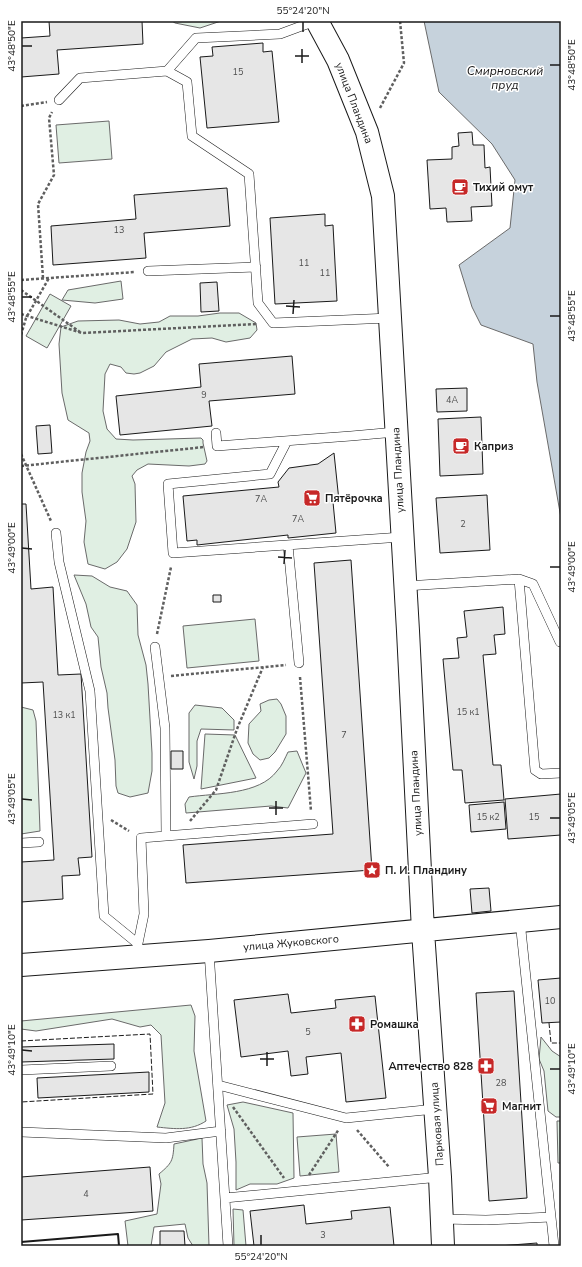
<svg xmlns="http://www.w3.org/2000/svg" width="582" height="1267" viewBox="0 0 582 1267" font-family="'Nunito Sans',sans-serif">
	<rect width="100%" height="100%" fill="#fff"/>
	<path fill="#e0efe3" stroke="#6a6a6a" d="M172 21H221L200 28 175 23Z
		M109 121 112 159 59 163 56 125Z
		M121 281 123 299 95 303 62 300 68 290Z
		M50 294 71 306 47 348 26 336Z
		M220 313H239L256 323 257 330 250 338 226 342 212 338 192 339 166 352 154 366 140 373 134 374 126 373 121 367 110 364 105 374 103 411 107 429 116 439 133 440 201 438 203 440V443L207 461 205 464 189 466 148 464 137 470 132 476 135 484 136 522 127 549 117 562 105 569 88 564 84 542 86 521 82 492V473L86 452 90 441 89 433 68 420 62 393 59 344 61 327 78 321 119 320 140 324 159 322 170 316H198Z
		M74 575 92 576 110 587 127 591 137 605 138 635 146 665 148 684 152 753V771L148 793 130 797 118 793 116 786 115 760 108 708 107 693 101 667 98 637 91 627 86 604Z
		M255 619 259 661 187 668 183 626Z
		M277 699 281 704 286 716V734L275 752 269 758 260 760 253 754 248 743 249 724 261 711 260 704 269 700Z
		M195 705 222 708 234 720V730L201 729 197 741V766L194 779 189 762V713Z
		M21 707 33 710 36 721 40 831 21 834Z
		M205 734 235 735 256 778 201 789Z
		M297 751 306 773 288 808 271 806 186 813 185 804 189 797C216 793 259 795 277 771 282 766 285 758 288 752Z
		M191 1005 195 1016 194 1051 206 1121C191 1131 175 1129 157 1127L165 1103 161 1035 151 1025 140 1027 112 1019 36 1031 21 1029V1021Z
		M541 1037 552 1051 561 1057V1117H556L548 1111 544 1071 539 1059Z
		M243 1102 293 1113 294 1178 277 1184H250L236 1190V1162L234 1129 227 1105Z
		M557 1121H561V1163H558Z
		M336 1134 339 1172 300 1176 297 1137Z
		M202 1138 203 1164 207 1183 209 1246H193L188 1238 185 1224 154 1227 151 1246H128L125 1221 157 1214 161 1184 159 1174C172 1163 173 1161 174 1144Z
		M233 1209 243 1210 246 1246H234Z"/>
	<path fill="#c6d2dc" stroke="#6a6a6a" d="M424 21H561V518L537 382 533 344 481 325 472 307 459 265 510 228 515 180 492 144 439 92Z"/>
	<path fill="#e6e6e6" stroke="#1a1a1a" d="M49 21H142L143 44 57 50 59 74 21 77V38L50 36Z
		M263 43V52L272 51 279 122 207 128 200 57 213 56 212 47Z
		M472 132 473 145H484L485 168 490 167 492 206 471 207 472 221 447 222 446 208 430 209 427 160 452 159V147L459 146 458 133Z
		M227 188 230 226 144 233 146 258 53 265 51 226 136 219 134 195Z
		M325 214V226L333 225 337 301 275 304 270 218Z
		M217 282 219 311 201 312 200 283Z
		M292 356 295 394 209 401 212 426 120 435 116 396 201 387 199 364Z
		M467 388V411L437 412 436 389Z
		M481 417 483 474 440 476 438 419Z
		M50 425 52 453 38 454 36 426Z
		M334 453 339 501 333 502 336 533 288 538V535L197 545V540L187 541 183 496 279 487 278 482 289 468 318 464Z
		M487 495 490 550 440 553 436 498Z
		M21 504H26L31 589 53 587 58 675 81 674 92 857 78 858 80 875 62 876 63 899 21 902V862L54 860 43 682 21 683Z
		M351 560 372 870 186 883 183 845 333 834 314 563Z
		M213 595H221V602H213Z
		M503 607 505 634 494 635 496 654 483 655 493 765H501L504 800 465 803 462 770H453L443 659 459 658 457 638 467 637 464 611Z
		M171 751H183V769H171Z
		M561 794V835L508 839 505 799Z
		M504 802 506 829 471 832 469 805Z
		M489 888 491 911 472 913 470 889Z
		M561 978V1022L542 1023 538 980Z
		M514 991 527 1198 489 1201 476 993Z
		M288 994 291 1013 336 1008 335 1000 375 996 386 1098 346 1102 341 1053 306 1057 308 1074 291 1076 288 1051 241 1057 234 1000Z
		M114 1044V1059L21 1062V1047Z
		M149 1072V1092L38 1098 37 1078Z
		M150 1167 153 1211 21 1220V1177Z
		M304 1205 306 1224 352 1219 351 1211 390 1207 394 1246H254L250 1211Z
		M160 1231H184L185 1246H160Z
		M537 1243V1246H499Z"/>
	<g fill="none" stroke-linecap="round" stroke-linejoin="round">
		<g stroke="#1a1a1a" stroke-width="10">
			<path id="lane" d="M167 71 187 82 192 136 249 174 258 303 273 323 390 318
				M59 100 80 78 167 71 196 38 280 34 315 21
				M148 271 256 267
				M216 433 217 446 351 436 396 432
				M287 441 270 474 168 484 173 553 402 537
				M56 533 59 562 90 691 104 916 137 943
				M288 545 299 663
				M519 579 535 770 541 774 561 773
				M405 586 519 579 533 584 560 642
				M155 647 165 728 166 836
				M21 843 39 842
				M520 921 551 1217
				M137 948 144 914 141 838 313 824
				M209 951 228 1246
				M21 1070 111 1066
				M218 1085 346 1118 435 1109
				M21 1132 166 1138 221 1131
				M225 1198 440 1177
				M442 1219 486 1220 551 1217 554 1246"/>
		</g>
		<g stroke="#1a1a1a" stroke-width="24">
			<path id="secondary" d="M317 21 338 60 367 132 383 196 408 631 423 931 440 1177 443 1246
				M21 965 209 951 561 917"/>
		</g>
		<path stroke="#5f5f5f" stroke-width="2.5" stroke-dasharray="3 2" stroke-linecap="butt" d="M21 106 47 102
			M380 108 404 63 400 21
			M43 278 38 204 54 175 49 118 52 112
			M21 280 135 272
			M21 290 80 332
			M21 314 82 333 257 324
			M21 335 26 318 49 278
			M21 454 51 521
			M21 466 204 447
			M157 634 171 567
			M171 676 286 665
			M300 677 311 811
			M111 820 129 831
			M190 821 216 790 237 729 263 667
			M233 1107 284 1178
			M357 1130 389 1167
			M309 1175 339 1129"/>
		<use href="#lane" stroke="#fff" stroke-width="9"/>
		<use href="#secondary" stroke="#fff" stroke-width="22"/>
		<path stroke="#1a1a1a" stroke-width="1" stroke-dasharray="5 2" stroke-linecap="butt" d="M549 1023 551 1043H561
			M21 1041 150 1034 153 1094 21 1102"/>
		<path stroke="#1a1a1a" stroke-width="2" d="M21 1242 118 1234 119 1246"/>
	</g>
	<path fill="none" stroke="#1a1a1a" stroke-width="1.5" d="M303 32V22M22 46H32M295 56H309M302 63V49M550 65H560M22 297H32M286 306 300 307M293 314 294 300M550 316H560M22 548 32 549M278 557 292 558M284 564 285 550M550 567H560M22 799 32 800M269 808H283M276 815V801M550 818H560M22 1050 32 1051M260 1059H274M267 1066V1052M550 1069H560M261 1245V1235"/>
	<defs>
		<g id="cafe-square" transform="scale(0.9)"><rect x="-9" y="-9" width="18" height="18" rx="4" fill="#c62828" stroke="#fff"/><path d="M-5.5-4.5H6V0H3Q3 3.5 0 3.5H-2.5Q-5.5 3.5-5.5 0ZM3-3.2v2h1.7v-2ZM-6 4.5H4V6H-6Z" fill="#fff"/></g>
		<g id="supermarket-square" transform="scale(0.9)"><rect x="-9" y="-9" width="18" height="18" rx="4" fill="#c62828" stroke="#fff"/><path d="M-6-5.5h2.5l.6 2H6L4.5 2H-2.5L-4.4-4H-6ZM-1.5 3.2a1.3 1.3 0 1 0 .1 0ZM3 3.2a1.3 1.3 0 1 0 .1 0Z" fill="#fff"/></g>
		<g id="sight-square" transform="scale(0.9)"><rect x="-9" y="-9" width="18" height="18" rx="4" fill="#c62828" stroke="#fff"/><path d="M0-6L1.8-2.2L6-1.7L2.9 1.2L3.7 5.4L0 3.3L-3.7 5.4L-2.9 1.2L-6-1.7L-1.8-2.2Z" fill="#fff"/></g>
		<g id="pharmacy-square" transform="scale(0.9)"><rect x="-9" y="-9" width="18" height="18" rx="4" fill="#c62828" stroke="#fff"/><path d="M-2-6h4v4h4v4h-4v4h-4v-4h-4v-4h4Z" fill="#fff"/></g>
	</defs>
	<g fill-rule="evenodd">
		<use href="#cafe-square" x="460" y="187"/>
		<use href="#cafe-square" x="461" y="446"/>
		<use href="#supermarket-square" x="312" y="498"/>
		<use href="#sight-square" x="372" y="870"/>
		<use href="#pharmacy-square" x="357" y="1024"/>
		<use href="#pharmacy-square" x="486" y="1066"/>
		<use href="#supermarket-square" x="489" y="1106"/>
	</g>
	<g text-anchor="middle" dominant-baseline="central" stroke-width="3" stroke-linejoin="round" paint-order="stroke">
		<g font-size="9" fill="#4d4d4d">
			<text x="238" y="72">15</text>
			<text x="119" y="230">13</text>
			<text x="304" y="263">11</text>
			<text x="325" y="273">11</text>
			<text x="204" y="395">9</text>
			<text x="452" y="400">4А</text>
			<text x="261" y="499">7А</text>
			<text x="298" y="519">7А</text>
			<text x="463" y="524">2</text>
			<text x="468" y="712">15 к1</text>
			<text x="64" y="715">13 к1</text>
			<text x="344" y="735">7</text>
			<text x="488" y="817">15 к2</text>
			<text x="534" y="817">15</text>
			<text x="550" y="1001">10</text>
			<text x="308" y="1032">5</text>
			<text x="501" y="1083">28</text>
			<text x="86" y="1194">4</text>
			<text x="323" y="1235">3</text>
		</g>
		<g font-size="11" fill="#1a1a1a" stroke="#fff">
			<text transform="translate(354 103) rotate(69)">улица Пландина</text>
			<text transform="translate(398 470) rotate(-93)">улица Пландина</text>
			<text transform="translate(416 793) rotate(-93)">улица Пландина</text>
			<text transform="translate(291 943) rotate(-5)">улица Жуковского</text>
			<text transform="translate(437 1124) rotate(-94)">Парковая улица</text>
		</g>
		<g font-size="11" font-weight="bold" fill="#1a1a1a" stroke="#fff" text-anchor="start">
			<text x="473" y="187">Тихий омут</text>
			<text x="474" y="446">Каприз</text>
			<text x="325" y="498">Пятёрочка</text>
			<text x="385" y="870">П. И. Пландину</text>
			<text x="370" y="1024">Ромашка</text>
			<text x="473" y="1066" text-anchor="end">Аптечество 828</text>
			<text x="502" y="1106">Магнит</text>
		</g>
		<g font-size="12" font-style="italic" fill="#1a1a1a" stroke="#fff">
			<text x="505" y="71">Смирновский<tspan x="505" dy="14">пруд</tspan></text>
		</g>
	</g>
	<rect width="582" height="1267" fill="none" stroke="#ffffff" stroke-width="44"/>
	<rect x="22" y="22" width="538" height="1223" fill="none" stroke="#1a1a1a" stroke-width="1.5"/>
	<g font-size="10" text-anchor="middle" fill="#1a1a1a">
		<text x="303" y="14">55°24'20"N</text>
		<text transform="translate(11 46) rotate(-90)" y="4">43°48'50"E</text>
		<text transform="translate(571 65) rotate(-90)" y="4">43°48'50"E</text>
		<text transform="translate(11 297) rotate(-90)" y="4">43°48'55"E</text>
		<text transform="translate(571 316) rotate(-90)" y="4">43°48'55"E</text>
		<text transform="translate(11 548) rotate(-90)" y="4">43°49'00"E</text>
		<text transform="translate(571 567) rotate(-90)" y="4">43°49'00"E</text>
		<text transform="translate(11 799) rotate(-90)" y="4">43°49'05"E</text>
		<text transform="translate(571 818) rotate(-90)" y="4">43°49'05"E</text>
		<text transform="translate(11 1050) rotate(-90)" y="4">43°49'10"E</text>
		<text transform="translate(571 1069) rotate(-90)" y="4">43°49'10"E</text>
		<text x="261" y="1260">55°24'20"N</text>
	</g>
</svg>
